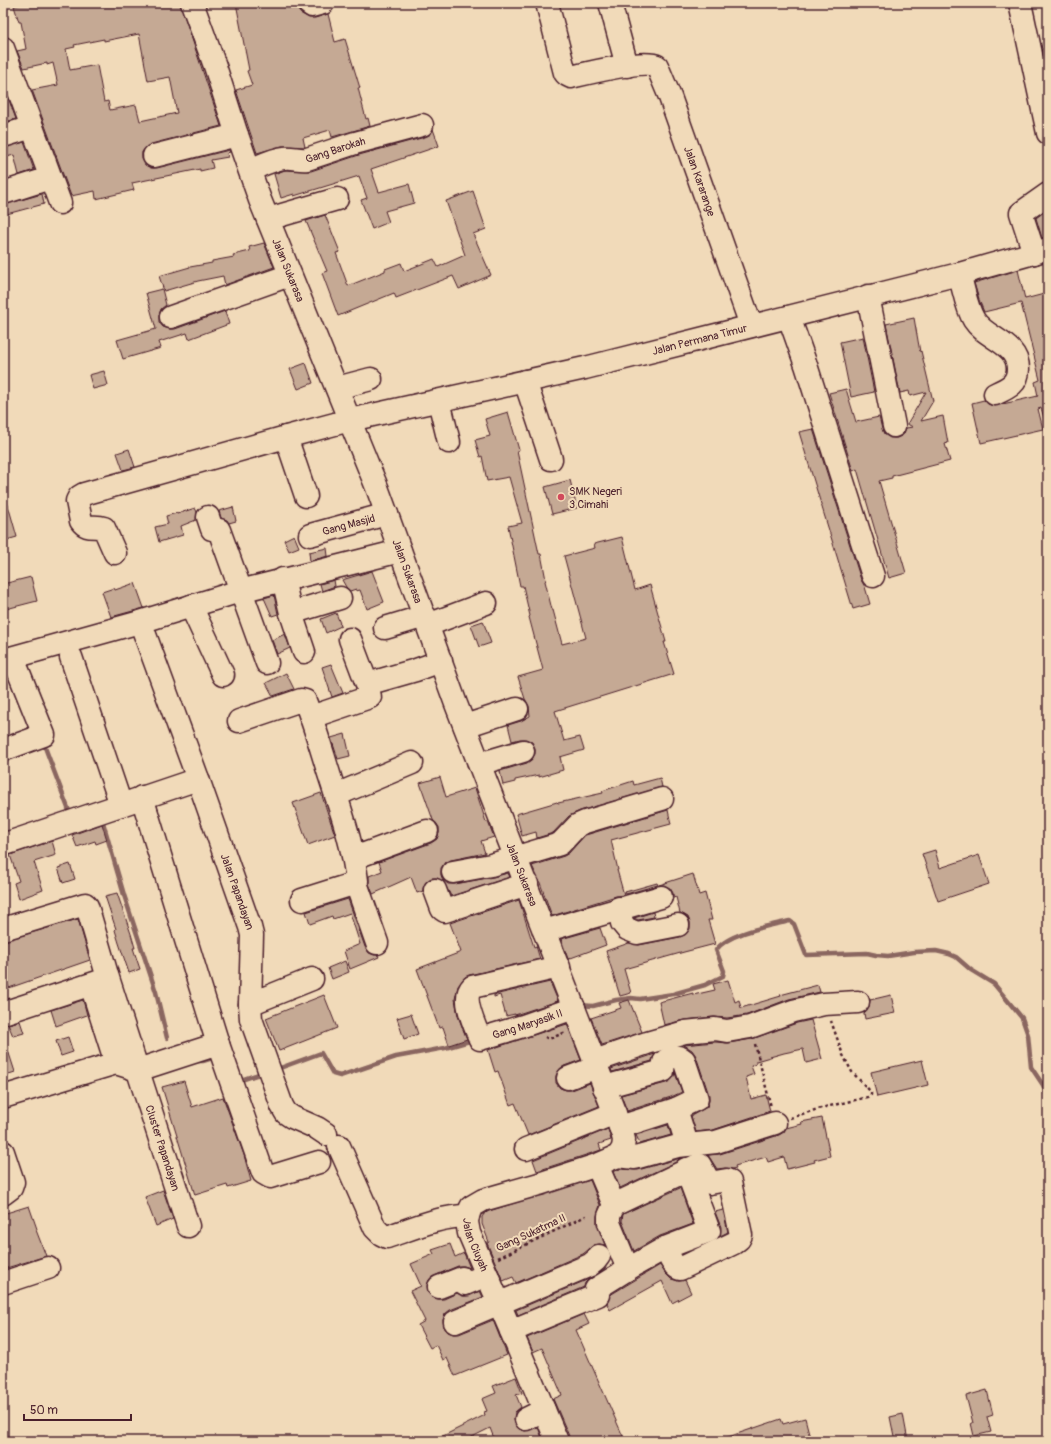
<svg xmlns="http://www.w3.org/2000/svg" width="1051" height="1444" viewBox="0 0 1051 1444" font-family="Pangolin,sans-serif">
	<rect width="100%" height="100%" fill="#f1dab9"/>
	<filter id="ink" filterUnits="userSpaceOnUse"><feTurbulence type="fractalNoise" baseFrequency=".025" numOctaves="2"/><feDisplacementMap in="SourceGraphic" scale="8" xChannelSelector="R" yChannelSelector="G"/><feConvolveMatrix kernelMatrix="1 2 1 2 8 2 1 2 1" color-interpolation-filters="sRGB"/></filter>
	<g filter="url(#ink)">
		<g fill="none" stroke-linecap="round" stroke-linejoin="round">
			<path stroke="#8a6660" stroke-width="4.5" d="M43 742 71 816
				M102 819 124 895 156 992 167 1038
				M579 1005 593 1006 616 1000 631 998 640 999 673 994 705 985 723 976 724 971 716 950C728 933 769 926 790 921L794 924 806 955 867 953 876 955 888 956 914 952 936 951 949 954 956 957 971 970 994 984 1022 1018 1028 1035 1031 1067 1043 1085 1048 1097
				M197 1061H203L216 1057
				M280 1068 321 1053 333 1074 340 1076 396 1057 445 1048 473 1040
				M238 1081 259 1074"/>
		</g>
		<path fill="#c5a994" stroke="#4a1f2b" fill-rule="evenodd" d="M26 3H117L118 7 138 3H180L221 126 151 144 146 147 142 152V159L145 165 151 168H157L229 150 230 152 227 153 228 157 211 160 213 168 200 171V169L132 183 134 190 96 199 95 191 71 196 32 90 58 85 53 63 47 65V63L24 68 17 51 26 49 21 22H19L14 6ZM139 34 148 81 170 77 177 113 140 121 136 105 110 110 108 101 104 102 97 65 70 70 66 49 75 47 74 45 104 39V41Z
			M236 3H296L297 8 300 13 309 18H315L328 14 335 42 345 39 360 88H358L366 119 368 118 370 126 332 137 330 130 303 138 305 147 282 146 257 153 236 90 252 85 247 71 249 70Z
			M3 84 16 119 5 122 3 116Z
			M433 129 439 146 371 169 379 192 409 184 414 203 385 211 389 222 372 229 361 200 367 198 359 176 294 196V194L281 198 274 174 285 170 311 171 359 155 425 137 431 134Z
			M24 142 34 170 19 175 14 155 3 158V148Z
			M473 191 486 229 473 234 491 275 459 289 453 276 396 298 394 293 338 316 322 273 327 271 306 221 325 215 340 252 336 253 348 286 385 271V269L401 263 404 271 434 259 438 267 465 255 446 201Z
			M42 194 44 204 3 215V205Z
			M1048 209V237L1042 238 1036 218Z
			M264 243 274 267 225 285 223 276 198 281 164 291 159 276 190 267 212 263V261L234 257 233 255 250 251 249 247Z
			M1018 270 1025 299 1048 293V417L1044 418 1041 408 1038 409 1043 429 981 443 972 403 984 400 988 404 994 406 1038 396 1035 382 1040 380 1021 303 984 312 979 300 974 283Z
			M162 289 166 305 161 309 159 315V322L163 327 169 329H175L225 311 229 324 189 339 187 333 159 342 161 348 123 359 117 340 156 329 146 293Z
			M914 318 920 352 921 351 933 401 921 421 943 416 948 443 945 444 950 461 892 476V478L879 481 906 573 889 578 857 469 853 471 829 393 846 389 856 422 879 417 882 429 884 434 890 438H897L903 435 906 428 913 427 907 424 926 392 910 396 909 391 900 393 886 324Z
			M863 337 874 392 851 397 840 342Z
			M306 363 313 383 298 389 290 369Z
			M104 371 108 385 93 389 89 375Z
			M508 412 519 450 517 451 539 554H541L546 580 545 581 552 610H553L562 644 586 638 564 556 595 548 594 544 622 537 635 590 650 585 666 642H664L674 674 555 711 564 741 580 737 584 750 560 757 563 770 539 777V775L515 780V782L503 785 500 771 527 763 532 759 535 754V748L532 742 526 739H520L512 741 508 725 521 721 530 716 529 706 525 699 518 677 543 670 529 617 530 616 523 586H520L508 526 522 523 509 477 487 481 482 456 480 457 475 440 490 436 485 419Z
			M813 429 861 580 865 587 870 604 853 609 799 432Z
			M129 449 135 467 123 470 117 453Z
			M570 480 577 508 552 514 545 487Z
			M3 498H6L17 537 3 541Z
			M233 507 236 521 229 523 227 520 221 518 219 511Z
			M195 508 197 512 196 520 181 526 183 535 159 542 155 527 168 524 166 516 177 513V514Z
			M294 535 299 547 289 551 284 540Z
			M327 548 328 556 310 561 309 552Z
			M372 571 384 602 367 609 360 590 356 591V589L350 591 346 587 342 580Z
			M31 577 37 601 6 609 3 598V584Z
			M334 580 335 586 322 591 320 584Z
			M135 583 144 608 111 617 102 592 114 588 115 590Z
			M274 595 278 614 272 616 264 598Z
			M336 613 341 626 326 633 321 619Z
			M483 621 491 643 479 647 471 625Z
			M285 634 290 648 277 654 272 640Z
			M331 664 343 693 332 697 322 667Z
			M286 673 294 689 273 696 266 683Z
			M345 734 350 756 338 759 331 738Z
			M440 777 446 797 475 788 486 822H488L494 837 481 841 485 853 451 860 445 862 441 868V875L443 880 448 884H455L493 877 508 873 510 877 451 896 443 881 437 878H431L426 882 423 888V891L417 893 411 877 373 894 369 884V876L382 871 379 862 431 843 437 839 439 833V827L433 820 420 783Z
			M660 778 662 787 580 811 569 816 553 833 537 838 536 832 522 836 516 814 557 802 558 803 603 793 602 791 633 781 634 785Z
			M321 793 335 835 308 845 293 803Z
			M668 810 671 824 611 840 618 870H617L624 895 616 896 552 916 539 880 532 866 564 856 569 853 585 835 589 834Z
			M102 824 107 840 96 844 95 841 77 847 72 835Z
			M52 841 56 855 34 862 43 890 19 899 14 883 19 881 10 855Z
			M935 850 940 868 979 855 989 884 938 901 922 854Z
			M70 864 75 879 63 883 58 868Z
			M693 874 699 895 705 893 712 920H708L715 944 684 952 624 969 631 993 620 996 606 951 629 943 639 945 680 937 686 934 690 929V922L688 917 680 913 676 897 673 898V893L670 888 664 885H659Z
			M657 883 658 885 626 894 625 892Z
			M117 893 131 934 135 948H133L140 969 129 973 119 943 115 930 116 929 105 896Z
			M348 899 365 947 369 953 374 955H378L379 957 350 969 344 951 360 944 350 913 333 919 332 916 310 924 306 912Z
			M519 900 534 947 536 946 540 959 469 975 465 977 458 986 455 999 458 1016 467 1039 449 1045 443 1027 439 1028 417 969 461 952 450 923Z
			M653 912 654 917 638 920 634 918Z
			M78 919 90 960 9 988 3 972V941Z
			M600 928 606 945 568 959 561 939Z
			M345 961 349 972 332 979 328 968Z
			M728 980 735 1002 739 1000 741 1008 781 996 780 995 818 985 820 992 789 999 747 1015 727 1018 714 1017 684 1020 664 1025 659 1002 693 993V995L715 990 713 984Z
			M550 982 558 1001 515 1015V1014L506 1016 500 995 494 997V995Z
			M324 995 337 1028 279 1051 266 1018Z
			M891 995 895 1013 865 1019 864 1013 869 1007 870 1000Z
			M83 1000 87 1015 56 1026 51 1010Z
			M629 1000 642 1032 602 1045 591 1018 621 1008 619 1003Z
			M411 1014 418 1034 404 1039 397 1018Z
			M811 1020 822 1059 806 1063 803 1049 784 1053 756 1061V1064L751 1066 754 1074 746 1077 751 1099 766 1095 770 1111 713 1130 696 1132 691 1116 707 1107 709 1101V1095L696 1056 692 1050 684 1045 715 1042 729 1043 752 1039 797 1023Z
			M20 1021 24 1033 13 1036 8 1024Z
			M567 1024 581 1060 564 1066 559 1070 556 1076V1083L560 1088 566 1090H572L590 1083 599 1106 528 1135 515 1103 510 1105 498 1071 495 1072 488 1050Z
			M68 1037 73 1052 61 1056 56 1041Z
			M3 1041H5L15 1072 3 1076Z
			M655 1054 652 1061 612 1072 611 1069Z
			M922 1060 928 1085 877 1097 871 1072Z
			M675 1073 682 1092 671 1097 627 1111 621 1095 666 1083 672 1079Z
			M184 1081 192 1107 223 1097 244 1155 251 1181 228 1188 227 1185 195 1195 162 1087Z
			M822 1118 830 1156 814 1160 815 1162 787 1169 784 1157 768 1162 766 1157 735 1166 736 1168 732 1169 725 1168 717 1169 708 1155 720 1154 779 1135 784 1132 786 1128 802 1124 801 1122Z
			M668 1125 671 1135 640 1144 636 1135Z
			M608 1129 611 1140 599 1144 601 1150 537 1171 533 1160Z
			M680 1158 676 1162 620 1188 613 1172 620 1169 638 1170Z
			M590 1180 600 1205 597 1216V1223L605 1245 600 1244 594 1245 583 1254 516 1283 513 1277 503 1281 487 1243 489 1242 482 1224V1217L484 1214 489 1211Z
			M680 1188 693 1224 660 1236 634 1251 622 1221 623 1214Z
			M163 1190 173 1219 156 1226 145 1197Z
			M29 1206 37 1229 36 1230 46 1256 3 1269V1214Z
			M723 1210 728 1232 720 1236 721 1227 715 1212Z
			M450 1244 455 1257 464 1253 470 1268 464 1266H458L434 1276 429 1280 427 1285 428 1292 432 1297 438 1299H444L457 1293 463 1296H469L480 1291 483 1297 450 1310 445 1314 443 1320 444 1327 448 1332 453 1334H459L493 1320 507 1355 455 1376 447 1358 443 1360 436 1345 430 1348 418 1325 425 1321 410 1291 421 1286 411 1264 434 1254 432 1250Z
			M660 1265 665 1273 671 1279 679 1281 685 1280 691 1293 672 1303 662 1281 610 1310 607 1304 610 1295Z
			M589 1279 585 1283 584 1287 518 1315 516 1310Z
			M584 1314 589 1324 576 1330 625 1441H569V1436L553 1399 562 1395 542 1348 533 1352 527 1338Z
			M516 1377 522 1393 516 1395 521 1407 515 1412 514 1419 515 1424 519 1429 525 1431 538 1427 543 1441H495L490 1428 464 1441H433L485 1415 484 1412 487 1411 482 1399 496 1393 493 1386Z
			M987 1390 993 1415 987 1417 991 1432 974 1436 971 1423H973L966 1396Z
			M903 1414 908 1441H895L890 1417Z
			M805 1418 811 1441H723L722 1439 781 1419 783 1424Z"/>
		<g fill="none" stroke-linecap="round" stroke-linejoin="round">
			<g stroke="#4a1f2b" stroke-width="25">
				<g id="minor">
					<path id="s1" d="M192 3 215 66 237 135 260 200 378 490 456 704 622 1132 624 1140 623 1148 618 1156 597 1165 539 1184 483 1200 471 1207 468 1216 467 1222 469 1233 511 1331 557 1441"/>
					<path d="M308 3 312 6 323 3"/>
					<path id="s2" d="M547 3 565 73 567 75 571 77C588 73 644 59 657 66L670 97 747 314 750 326"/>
					<path d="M610 3 627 66"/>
					<path d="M1020 3 1048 133"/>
					<path d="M3 48 60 203"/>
					<path d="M3 136 32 127"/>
					<path d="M154 156 237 135"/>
					<path id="s3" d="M250 170C260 166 273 159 284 158 292 157 299 160 307 159L355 143 422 125"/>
					<path d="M3 193 50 178"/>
					<path d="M268 219 337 199"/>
					<path d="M1034 253 1021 213 1048 194"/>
					<path d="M959 274C964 289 966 307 974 320 986 339 1018 343 1018 369 1018 384 1008 388 995 394"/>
					<path d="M868 296 894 426"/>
					<path d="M171 317 290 275"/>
					<path d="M789 317 806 365 873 576"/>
					<path d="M525 381 551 459"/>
					<path d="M337 388 371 379"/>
					<path d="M439 401 449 442"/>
					<path d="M286 437 306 496"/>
					<path d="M208 517 212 529 219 530 267 663"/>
					<path id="s4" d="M310 535 387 514"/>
					<path id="s5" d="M115 553 104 528C95 525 87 530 81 521L77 501 79 497 84 494 286 437 350 420 585 368 959 274 1048 249"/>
					<path d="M283 579 291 613 304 652"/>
					<path d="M191 606 223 675"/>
					<path d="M291 613 340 598"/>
					<path d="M428 625 486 603"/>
					<path d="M385 628 425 616"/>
					<path id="s6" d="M144 632 198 779 250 927 252 935 250 1004 251 1019 282 1106 286 1113 292 1117 317 1128 326 1134"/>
					<path d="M71 657 121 805"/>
					<path d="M3 660 140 622 240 591 400 551"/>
					<path d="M367 684 416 670 441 661"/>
					<path d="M311 717 370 697 367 684 350 639"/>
					<path d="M239 721 301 700 305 701C315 726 322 752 330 777 341 811 353 845 357 881L356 883 377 943"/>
					<path d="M465 726 517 709"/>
					<path d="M3 750 44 735 13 658"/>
					<path d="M479 764 523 751"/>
					<path d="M336 795 412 763"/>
					<path d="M142 797 218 1044 263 1173 270 1177 319 1162"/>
					<path d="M8 843 198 779"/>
					<path d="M354 858 427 831"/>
					<path d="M453 872 491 865 560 844 578 825 585 822 662 799"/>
					<path d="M435 890 442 909 445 911 527 884"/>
					<path d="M302 900 356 883"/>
					<path d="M619 908 622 923 627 929 637 933 678 925"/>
					<path id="s7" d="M3 929 85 904 87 906 108 978 188 1226"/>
					<path d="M544 931 661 897"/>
					<path id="s8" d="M559 967 472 987C461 998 475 1026 480 1039L523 1026 574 1008"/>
					<path d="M91 985 116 1063 130 1059"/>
					<path d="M250 1004 312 979"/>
					<path d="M3 1013 104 980"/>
					<path d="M595 1061 647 1043 685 1032 715 1029 727 1031 750 1027 793 1011 824 1004 858 1002"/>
					<path d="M568 1078 597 1067"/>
					<path d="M604 1087 663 1071 664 1062C669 1057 678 1054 684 1060L697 1099 676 1109 620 1127"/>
					<path d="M3 1097 116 1063 138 1070 218 1044"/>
					<path d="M676 1109 687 1144"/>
					<path d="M339 1146 375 1228 381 1234 387 1237C413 1228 440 1216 468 1216"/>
					<path d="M526 1149 615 1113"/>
					<path d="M3 1152 13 1182 11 1188 3 1194"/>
					<path d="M618 1156 635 1158 678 1146 716 1142 775 1123"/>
					<path d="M597 1165 614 1205 609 1216V1223L628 1269 665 1248 709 1231 686 1169"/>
					<path d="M614 1205 698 1165H700L710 1183 727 1180 730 1182 741 1235 739 1239 734 1243 680 1269C672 1266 669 1255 665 1248"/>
					<path d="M3 1283 48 1268"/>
					<path d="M439 1287 462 1278 465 1284 487 1275"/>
					<path d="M455 1322 590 1265 596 1260 599 1256"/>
					<path d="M511 1331 598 1295 596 1289 628 1269"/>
					<path d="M526 1419 544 1410"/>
				</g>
			</g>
			<path stroke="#4a1f2b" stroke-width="2.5" stroke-dasharray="3 3" stroke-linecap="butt" d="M545 1037 549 1039 566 1032
				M755 1044 771 1107
				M790 1118 821 1108 868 1097 871 1095V1092L852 1072 843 1055 831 1021
				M498 1258 586 1216"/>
			<use href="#minor" stroke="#f1dab9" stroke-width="22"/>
		</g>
	</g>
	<circle fill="#d1495b" stroke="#f1dab9" stroke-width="1.5" cx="561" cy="497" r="4"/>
	<g text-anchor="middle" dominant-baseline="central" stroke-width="4" stroke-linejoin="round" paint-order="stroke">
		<g font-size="11" fill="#4a1f2b" stroke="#f1dab9">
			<text stroke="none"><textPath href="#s3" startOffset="89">Gang Barokah</textPath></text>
			<text stroke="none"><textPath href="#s2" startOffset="290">Jalan Kararange</textPath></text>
			<text stroke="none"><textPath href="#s1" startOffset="284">Jalan Sukarasa</textPath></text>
			<text stroke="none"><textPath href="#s5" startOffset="718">Jalan Permana Timur</textPath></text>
			<text stroke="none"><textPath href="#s4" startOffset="40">Gang Masjid</textPath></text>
			<text stroke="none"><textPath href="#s1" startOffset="608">Jalan Sukarasa</textPath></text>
			<text stroke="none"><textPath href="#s1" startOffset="932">Jalan Sukarasa</textPath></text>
			<text stroke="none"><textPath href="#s6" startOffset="276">Jalan Papandayan</textPath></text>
			<text stroke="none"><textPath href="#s8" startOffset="194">Gang Maryasik II</textPath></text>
			<text stroke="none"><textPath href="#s7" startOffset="342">Cluster Papandayan</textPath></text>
			<text transform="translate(531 1233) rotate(-25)">Gang Sukatma II</text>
			<text stroke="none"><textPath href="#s1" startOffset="1430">Jalan Ciuyah</textPath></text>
		</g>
		<g font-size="11" fill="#4a1f2b" stroke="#f1dab9" text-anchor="start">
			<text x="569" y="491">SMK Negeri<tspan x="569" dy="13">3 Cimahi</tspan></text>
		</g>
	</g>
	<rect width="1051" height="1444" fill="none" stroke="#f1dab9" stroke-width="16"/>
	<rect x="8" y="8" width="1035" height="1428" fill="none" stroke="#4a1f2b" stroke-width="1.5" filter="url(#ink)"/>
	<path d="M24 1414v6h107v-6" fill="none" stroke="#4a1f2b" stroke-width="2"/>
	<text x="30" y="1414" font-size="12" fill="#4a1f2b" stroke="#f1dab9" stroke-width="3" paint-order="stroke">50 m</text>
</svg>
